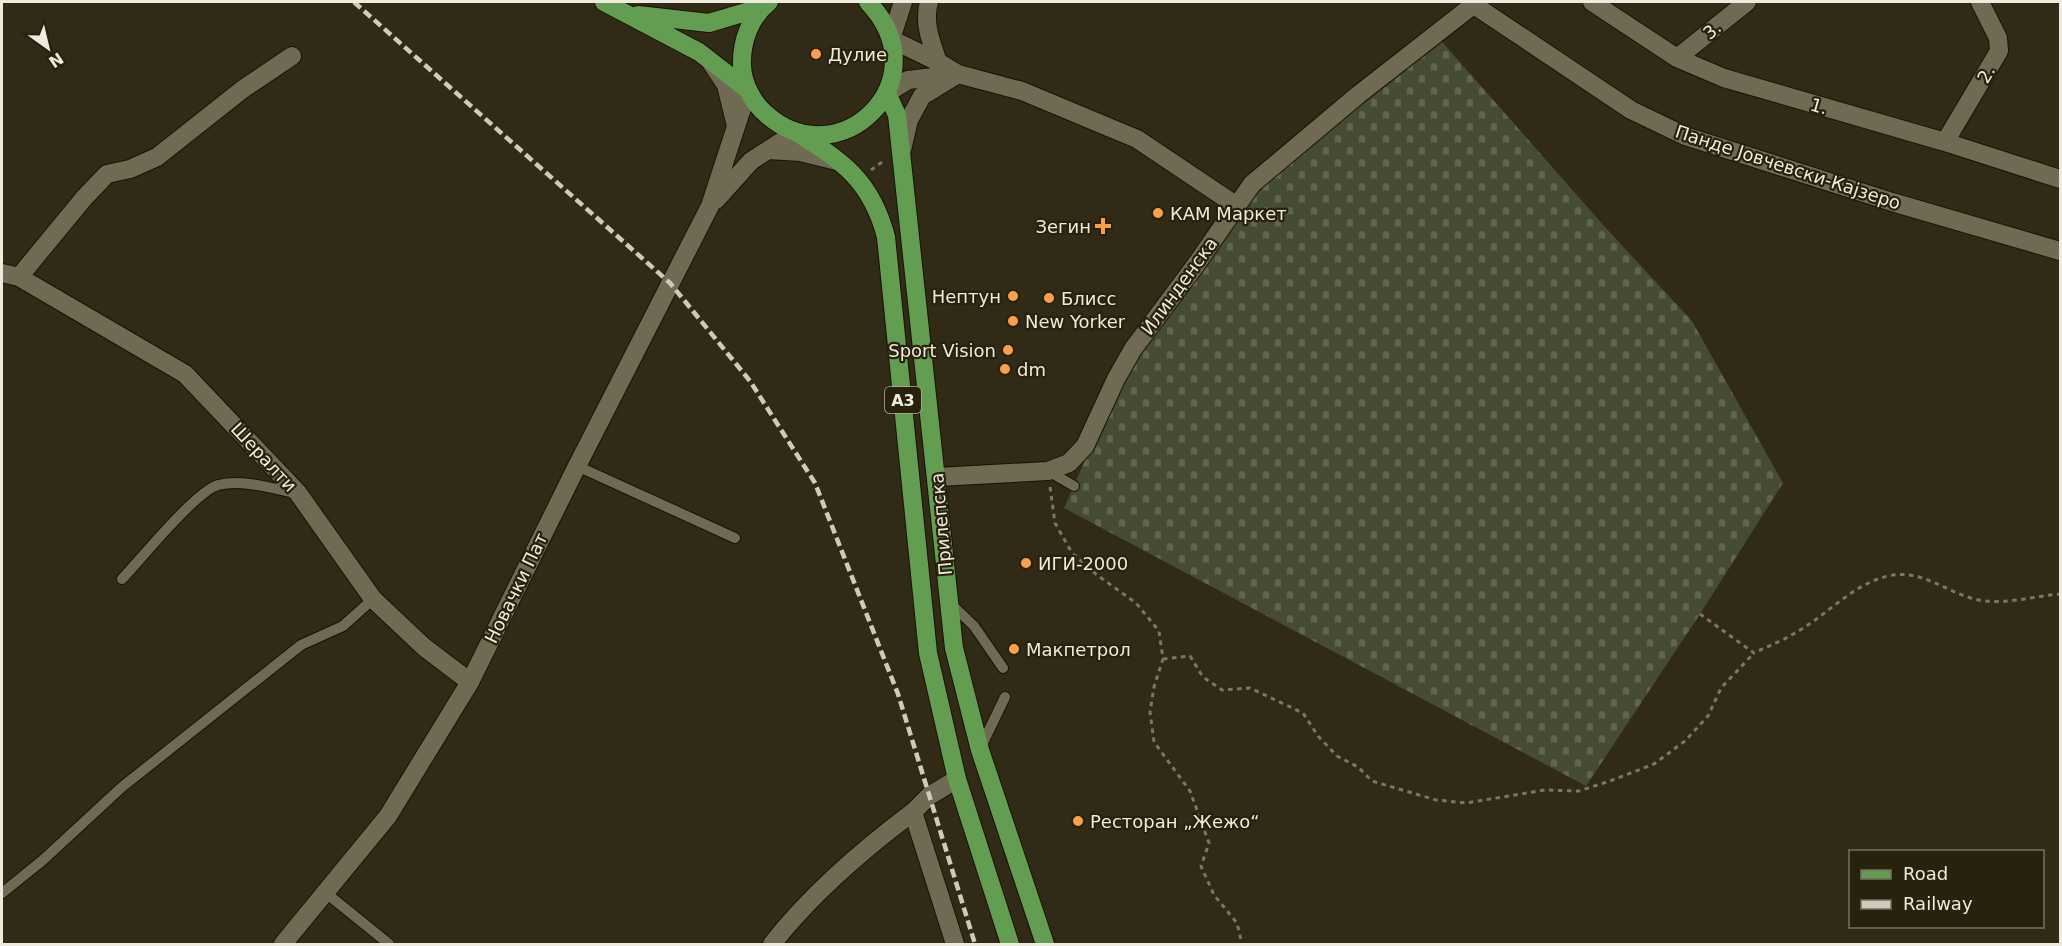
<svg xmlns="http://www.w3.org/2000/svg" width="2062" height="946" viewBox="0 0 2062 946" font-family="'DejaVu Sans',sans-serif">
	<defs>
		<pattern id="cemetery-stones" width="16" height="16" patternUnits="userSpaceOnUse" patternTransform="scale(1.5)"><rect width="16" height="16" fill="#464b33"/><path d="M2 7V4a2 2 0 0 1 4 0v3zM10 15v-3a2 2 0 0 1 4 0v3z" fill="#616550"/></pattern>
	</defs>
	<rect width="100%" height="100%" fill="#312a16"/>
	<path fill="url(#cemetery-stones)" d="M1436 35 1605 227 1692 321 1783 483 1700 614 1586 786 1064 508 1090 449 1116 379 1252 184Z"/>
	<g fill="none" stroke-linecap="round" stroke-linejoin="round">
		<g stroke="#191302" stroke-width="12">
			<path id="lane" d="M577 466 735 538
				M1048 471 1074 486
				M122 579C141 559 195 492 218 485 242 479 271 488 295 493
				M950 603 974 626 1003 668
				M980 749 1005 697
				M2 893 43 860 122 787 301 645 343 626 373 599
				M326 893 389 944"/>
		</g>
		<g stroke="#191302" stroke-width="20">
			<path id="street" d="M929 2C923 23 931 41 938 62L958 74 1022 91 1137 139 1237 206
				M1592 2 1677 58 1724 78 1945 142 2060 179
				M1474 5 1631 110 1685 136 1892 202 2060 251
				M891 39 938 62
				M1677 58 1747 2
				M887 93 908 80 950 75
				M1945 142 1999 51 1998 38 1980 2
				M902 150 909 120 922 96 958 74
				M2 273 19 277 185 374 298 493 373 599 424 647 470 682
				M19 277 84 198 107 174 130 169 157 157 243 89 292 56
				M937 477 1048 471 1069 463 1085 446 1116 379 1133 349 1195 266 1252 184 1358 95 1477 2
				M772 944C812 893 861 851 913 812"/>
		</g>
		<g stroke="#191302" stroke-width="20">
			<path id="secondary" d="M891 39 903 2
				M712 64 726 85 736 126
				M768 150 800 152 837 161
				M716 200 751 161 796 132
				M283 944 388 816 470 682 577 466 710 206 748 90
				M955 944 913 812 929 796 957 779"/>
		</g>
		<g stroke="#191302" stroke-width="20">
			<path id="primary" d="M604 2 699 52 748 90
				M769 2C750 17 741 42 742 66 743 84 753 103 766 114 838 179 943 81 868 2
				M638 15 709 23 763 7
				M887 93 897 115 954 648 980 750 1045 944
				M796 132C843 162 871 180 886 237L928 653 957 779 1010 944"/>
		</g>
		<path stroke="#7c7765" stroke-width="3" stroke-dasharray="4.5 4.5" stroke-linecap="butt" d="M871 170 885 160
			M1050 487 1055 523 1072 553 1097 575 1136 603 1159 631 1163 659 1154 687 1150 712 1154 742 1190 791 1209 843 1201 866 1214 895 1237 923 1242 944
			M1700 614 1754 653C1768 646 1782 641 1795 633 1826 616 1853 584 1888 576 1923 568 1947 594 1979 600 2005 605 2034 596 2060 594
			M1163 659 1190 656 1203 677 1222 690 1250 688 1303 713 1318 736 1337 756 1358 767 1372 781 1436 800 1466 803 1545 790 1579 791 1610 781 1654 764 1685 741 1708 716 1721 688 1754 653"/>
		<use href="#lane" stroke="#706953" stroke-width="10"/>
		<use href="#street" stroke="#706953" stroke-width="18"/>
		<use href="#secondary" stroke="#706953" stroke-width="18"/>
		<use href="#primary" stroke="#629d51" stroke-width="18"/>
		<path stroke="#cfcbbc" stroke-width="4.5" stroke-dasharray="9 4.5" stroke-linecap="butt" d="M354 2 670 283 750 381 815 483 898 694 975 944"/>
	</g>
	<g fill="#fa9f4e" stroke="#27210d" stroke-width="2">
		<circle cx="816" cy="54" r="6"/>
		<circle cx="1158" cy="213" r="6"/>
		<path d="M1100 217h6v6h6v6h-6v6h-6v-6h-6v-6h6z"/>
		<circle cx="1013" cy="296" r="6"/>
		<circle cx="1049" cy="298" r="6"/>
		<circle cx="1013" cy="321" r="6"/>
		<circle cx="1008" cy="350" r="6"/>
		<circle cx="1005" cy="369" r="6"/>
		<circle cx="1026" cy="563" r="6"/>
		<circle cx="1014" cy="649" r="6"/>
		<circle cx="1078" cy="821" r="6"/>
	</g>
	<g text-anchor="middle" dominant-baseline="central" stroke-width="4.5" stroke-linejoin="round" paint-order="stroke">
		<rect fill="#27210d" stroke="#b2ae9f" stroke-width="1.5" x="885" y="387" width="36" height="26" rx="4.5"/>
		<g font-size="16" font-weight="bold" fill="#eeeadd">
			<text x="903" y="400">A3</text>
		</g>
		<g font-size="18" fill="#eeeadd" stroke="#27210d">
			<text transform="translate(1712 30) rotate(-39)">3.</text>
			<text transform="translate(1986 74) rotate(-59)">2.</text>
			<text transform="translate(1819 106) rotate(16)">1.</text>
			<text transform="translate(1788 167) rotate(18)">Панде Јовчевски-Кајзеро</text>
			<text transform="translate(1179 286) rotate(-54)">Илинденска</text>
			<text transform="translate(264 457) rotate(47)">Шералти</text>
			<text transform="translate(941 524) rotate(-95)">Прилепска</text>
			<text transform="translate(516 588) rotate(-64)">Новачки Пат</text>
		</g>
		<g font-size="18" fill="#eeeadd" stroke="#27210d" text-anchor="start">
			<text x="828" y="54">Дулие</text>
			<text x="1170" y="213">КАМ Маркет</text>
			<text x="1091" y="226" text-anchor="end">Зегин</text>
			<text x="1001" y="296" text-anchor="end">Нептун</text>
			<text x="1061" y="298">Блисс</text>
			<text x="1025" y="321">New Yorker</text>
			<text x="996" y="350" text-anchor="end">Sport Vision</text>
			<text x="1017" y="369">dm</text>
			<text x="1038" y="563">ИГИ-2000</text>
			<text x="1026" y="649">Макпетрол</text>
			<text x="1090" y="821">Ресторан „Жежо“</text>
		</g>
	</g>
	<rect width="2062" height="946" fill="none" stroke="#eeeadd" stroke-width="6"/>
	<rect x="1849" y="850" width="195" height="78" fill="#27210d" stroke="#777160" stroke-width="1.5"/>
	<rect x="1861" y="870" width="30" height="9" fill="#629d51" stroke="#777160" stroke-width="1.5"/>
	<text x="1903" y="880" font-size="18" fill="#eeeadd">Road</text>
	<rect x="1861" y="900" width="30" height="9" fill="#cfcbbc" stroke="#777160" stroke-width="1.5"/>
	<text x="1903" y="910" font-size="18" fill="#eeeadd">Railway</text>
	<g transform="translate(48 48) rotate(146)" stroke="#27210d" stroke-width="4.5" paint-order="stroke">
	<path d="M0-4.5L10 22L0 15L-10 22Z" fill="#eeeadd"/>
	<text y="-9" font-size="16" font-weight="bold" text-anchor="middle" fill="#eeeadd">N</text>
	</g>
</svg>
